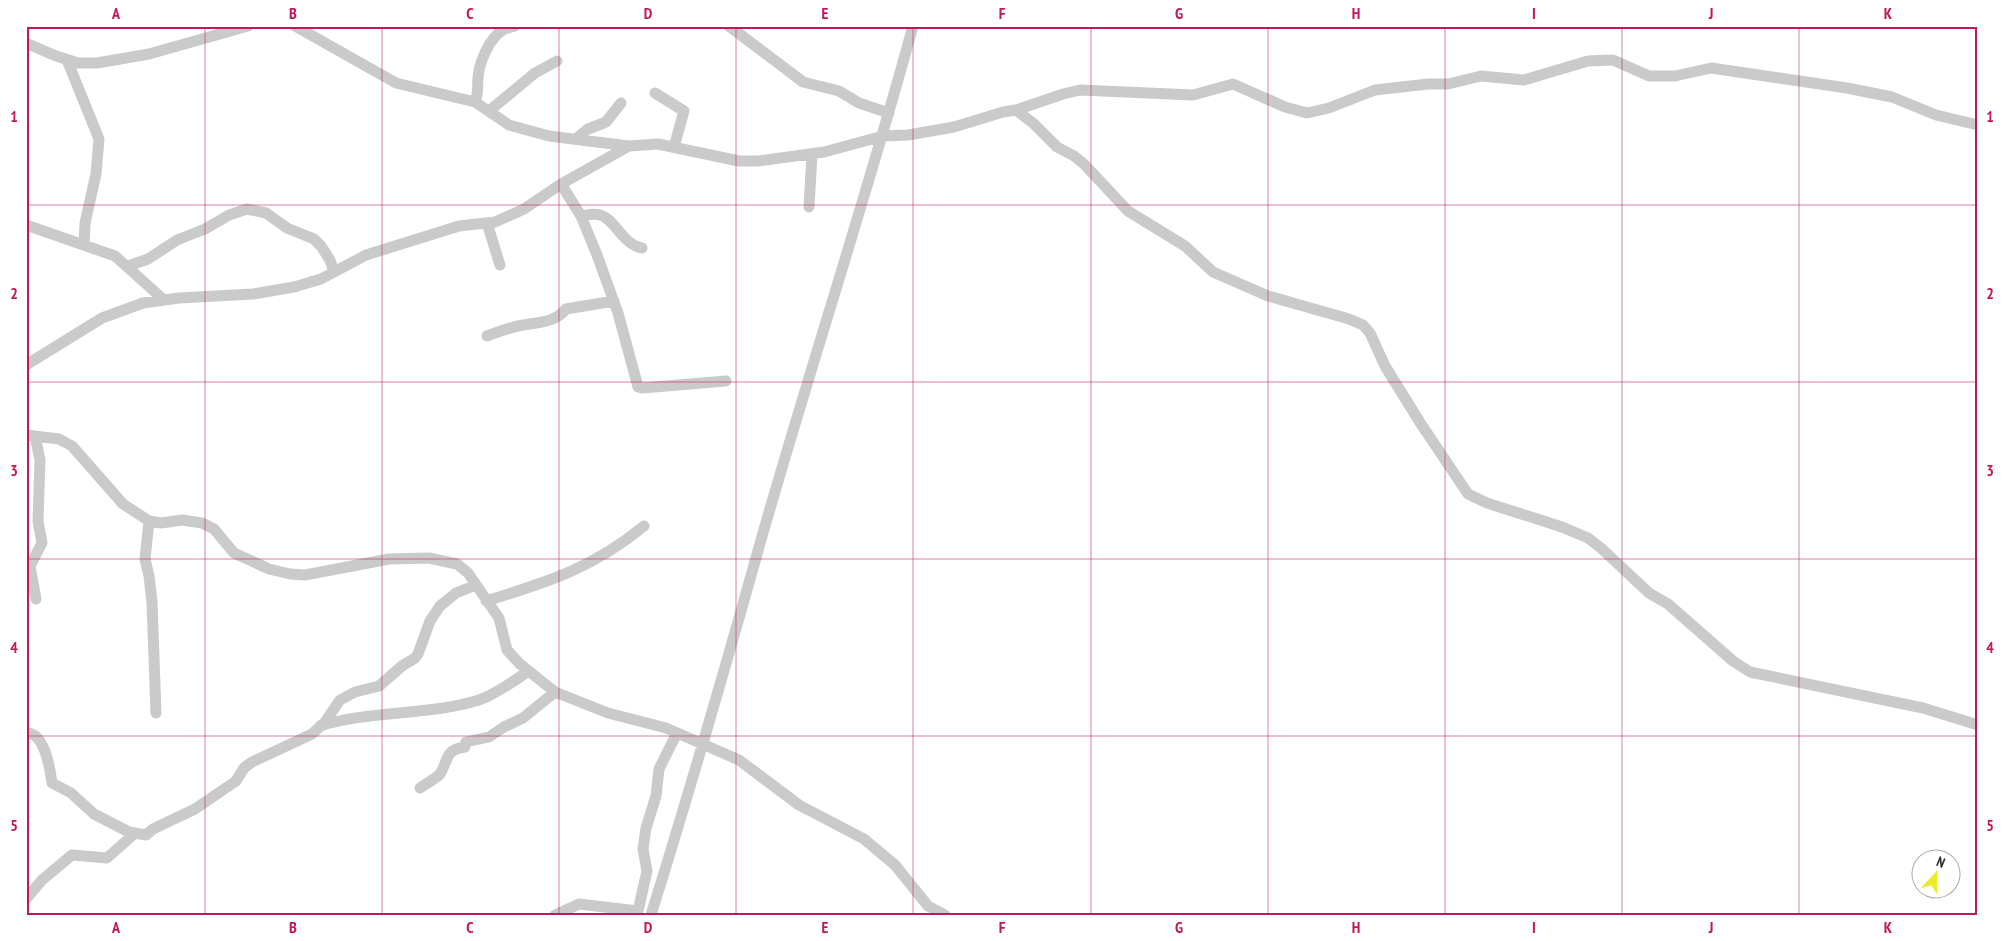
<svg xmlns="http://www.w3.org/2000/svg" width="2004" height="941" viewBox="0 0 2004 941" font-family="'PT Sans Narrow',sans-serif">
	<rect width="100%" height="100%" fill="#fff"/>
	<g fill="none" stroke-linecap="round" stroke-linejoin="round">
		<path stroke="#cacaca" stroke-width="11" d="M295 26 396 83 475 102 509 125 549 136 629 146
			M729 26 803 82 839 91 859 103 889 113
			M26 43 56 56 78 63H97L149 54 248 26
			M67 60 99 139 96 174 85 223 84 245
			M655 93 684 111 674 147
			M475 102C479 93 477 88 478 78 479 63 489 38 503 30 506 28 511 27 515 26
			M1016 110 1063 94 1080 90 1193 95 1233 84 1285 107 1307 113 1329 108 1375 90 1428 84H1448L1481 76 1524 80 1588 61 1613 60 1649 76H1675L1711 68 1847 88 1892 97 1936 115 1978 125
			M489 111 535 73 557 61
			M576 139 588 129 606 122 621 103
			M561 184 581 216 597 255 618 313 638 387 642 388 726 381
			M809 207 812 154
			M581 216C587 215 594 213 600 215 615 219 623 245 642 248
			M487 223 500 265
			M26 225 115 256 164 300
			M128 266 148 259 177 240 205 229 229 215 247 209 266 213 287 228 314 239 321 246 330 260 334 272
			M487 336C498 332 508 328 518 326 535 322 554 324 566 309L614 301
			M26 365 102 318 143 303 179 298 253 294 294 287 321 279 366 255 459 226 495 222 524 209 561 184 629 146 658 144 739 161H758L824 152 883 136 908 135 954 127 1003 112 1016 110 1033 123 1057 147 1074 156 1084 164 1128 211 1185 246 1213 272 1268 296 1349 319 1363 325 1370 333 1385 366 1421 424 1468 494 1487 503 1562 527 1588 538 1601 548 1649 593 1668 604 1733 661 1750 672 1923 708 1978 725
			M26 435 59 439 72 446 123 504 149 521 161 523 182 520 202 523 214 529 234 553 269 569 290 574 305 575 389 559 429 558 457 564 468 573 499 618 507 650 520 664 555 692 608 713 666 728 739 760 799 805 864 839 895 865 928 906 945 915
			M35 436 40 460 38 521 42 543 30 566 36 599
			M149 521 145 559 149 576 152 602 156 713
			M486 601C548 582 593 568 644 526
			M320 726C371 710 427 716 479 700 497 694 513 681 529 671
			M26 733C45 732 50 769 52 783L71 793 94 814 129 832 146 835 153 829 195 809 236 781 244 768 252 762 312 734 325 722 340 700 355 692 379 686 402 666 415 658 418 654 430 621 440 606 456 593 476 585
			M420 788C426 784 435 779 440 774 449 760 444 750 465 747L466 742 489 737 504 727 523 718 555 692
			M26 899 42 880 72 855 107 858 134 834
			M555 915 579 904 638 911 647 871 643 849 646 828 656 796 659 769 677 733
			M651 915C690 790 726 665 761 540 810 368 866 199 913 26"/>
	</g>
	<path fill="none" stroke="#c2185b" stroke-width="1" stroke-opacity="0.55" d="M205 26V915M382 26V915M559 26V915M736 26V915M913 26V915M1091 26V915M1268 26V915M1445 26V915M1622 26V915M1799 26V915M26 205H1978M26 382H1978M26 559H1978M26 736H1978"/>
	<rect width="2004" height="941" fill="none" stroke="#ffffff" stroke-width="55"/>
	<g transform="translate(1936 874) rotate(22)"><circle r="24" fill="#ffffff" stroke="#ababab"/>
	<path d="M0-4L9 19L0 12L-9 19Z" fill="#edea27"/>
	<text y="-8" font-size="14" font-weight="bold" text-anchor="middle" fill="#2d2d2d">N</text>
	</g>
	<rect x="28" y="28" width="1948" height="886" fill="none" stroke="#c2185b" stroke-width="2"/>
	<g font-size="16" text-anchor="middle" font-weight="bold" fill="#c2185b">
		<text x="116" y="19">A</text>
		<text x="293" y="19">B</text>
		<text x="470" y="19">C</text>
		<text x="648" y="19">D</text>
		<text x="825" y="19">E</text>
		<text x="1002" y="19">F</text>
		<text x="1179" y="19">G</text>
		<text x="1356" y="19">H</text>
		<text x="1534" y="19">I</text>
		<text x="1711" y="19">J</text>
		<text x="1888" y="19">K</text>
		<text x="14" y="122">1</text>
		<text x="1990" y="122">1</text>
		<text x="14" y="299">2</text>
		<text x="1990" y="299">2</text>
		<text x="14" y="476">3</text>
		<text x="1990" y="476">3</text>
		<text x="14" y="653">4</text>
		<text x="1990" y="653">4</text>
		<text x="14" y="831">5</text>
		<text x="1990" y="831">5</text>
		<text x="116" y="933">A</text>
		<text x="293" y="933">B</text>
		<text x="470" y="933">C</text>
		<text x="648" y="933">D</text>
		<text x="825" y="933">E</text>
		<text x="1002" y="933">F</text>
		<text x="1179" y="933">G</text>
		<text x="1356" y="933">H</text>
		<text x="1534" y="933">I</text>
		<text x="1711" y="933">J</text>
		<text x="1888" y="933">K</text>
	</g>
</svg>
